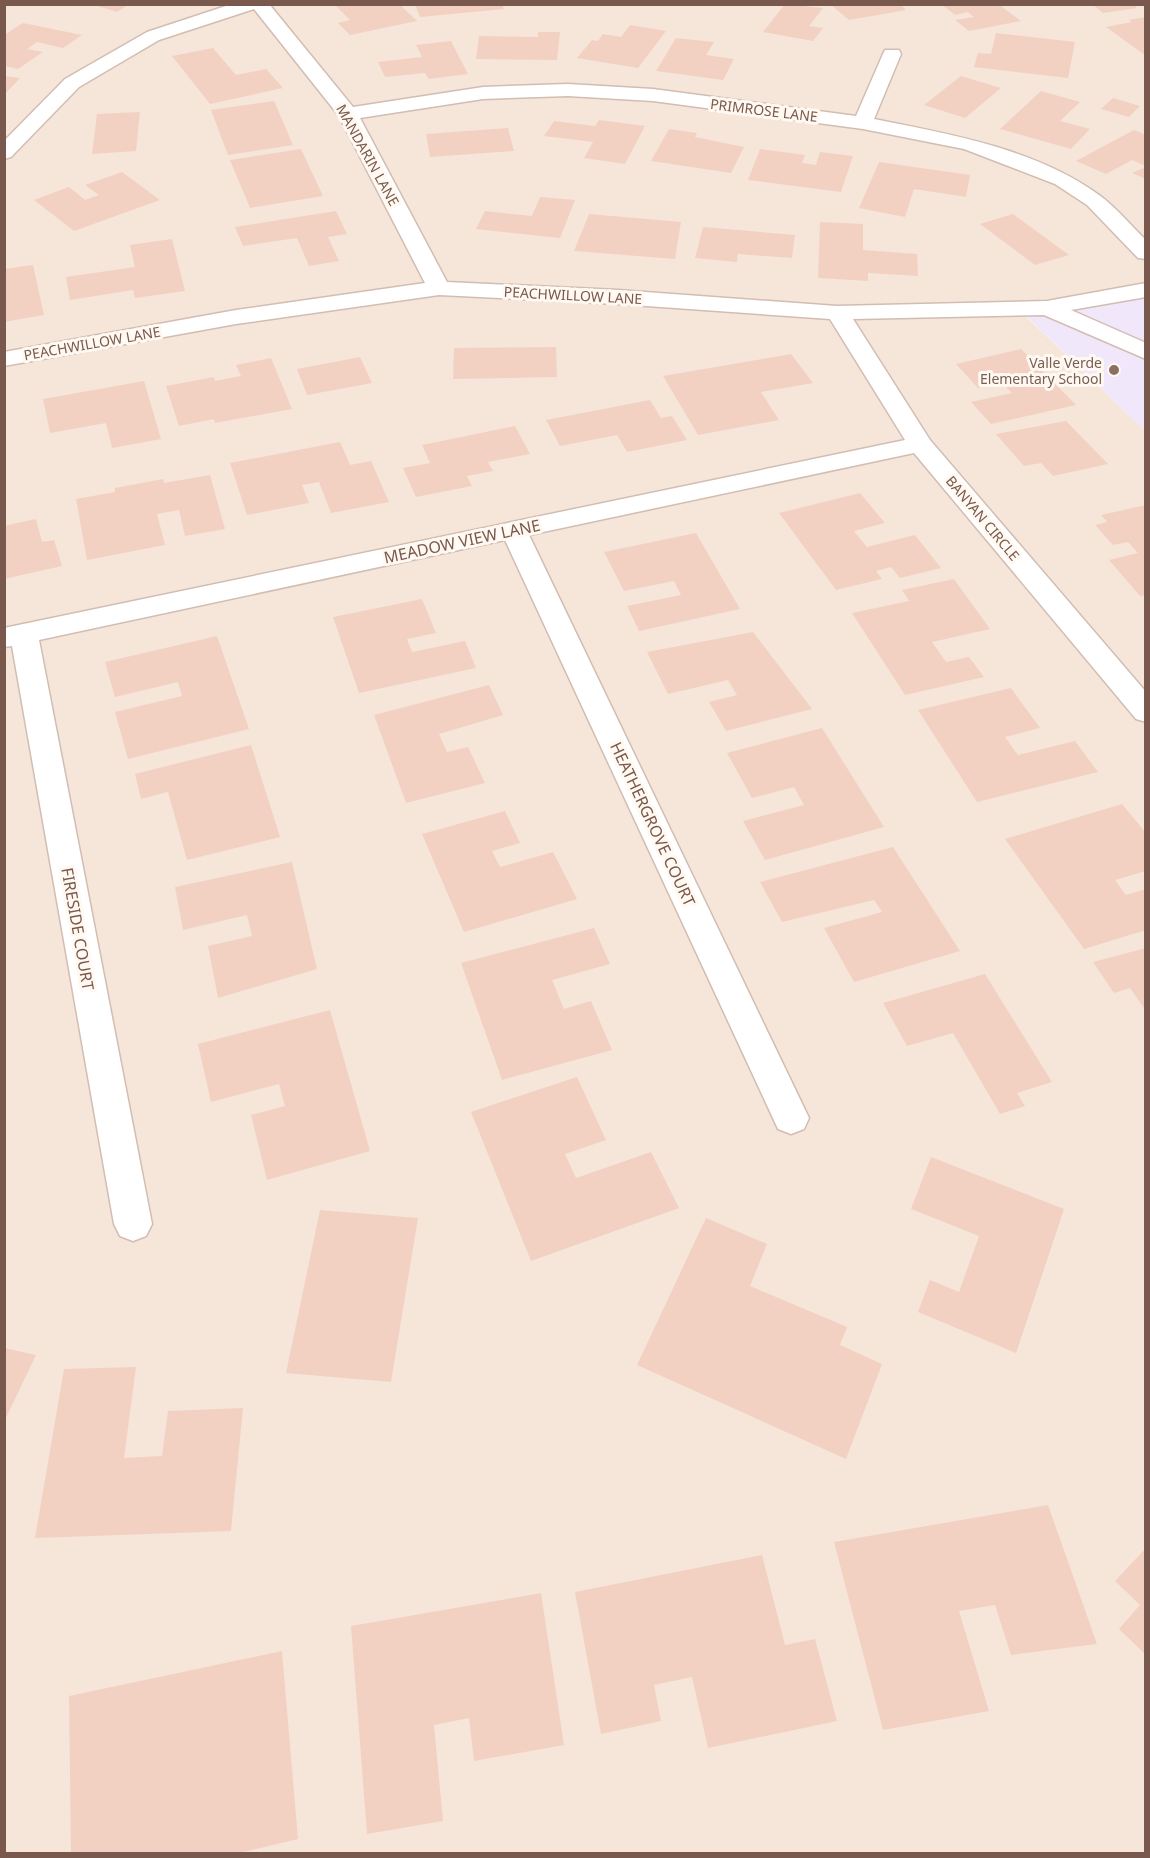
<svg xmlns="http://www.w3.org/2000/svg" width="1150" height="1858" viewBox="0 0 1150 1858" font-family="'Noto Sans',sans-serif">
	<rect width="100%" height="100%" fill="#fdf4eb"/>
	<path fill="#f5e6d9" d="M5 5H1145V290L1018 309 1145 431V1853L5 1854Z"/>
	<path fill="#f1e7fa" d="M1145 290V431L1018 308Z"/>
	<path fill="#f2d1c2" d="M91 4H129L117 12Z
		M334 4H399L417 21 350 35 338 23 350 20Z
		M415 4H502L504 9 420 17Z
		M785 4 823 8 809 26 823 28 813 41 763 32Z
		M830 4H900L906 10 849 20Z
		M941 4H998L1021 21 969 31 955 20 974 17 968 12 955 15Z
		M1092 4H1133L1137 8 1103 13Z
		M1146 17V56L1106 27 1132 22 1129 20Z
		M23 23 82 35 63 48 37 42 27 49 43 52 18 69 4 66V35Z
		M630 25 666 31 638 68 577 58 592 40 598 41 603 34 621 37Z
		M538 32H560L557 60 476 59 479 36 538 37Z
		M996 33 1075 42 1068 78 974 67 978 53 991 54Z
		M676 38 714 42 706 55 734 59 723 80 656 71Z
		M451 41 468 74 429 79 425 73 385 77 378 62 422 57 416 45Z
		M213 48 236 75 266 69 283 88 210 104 172 56Z
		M4 76 20 78 4 95Z
		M961 76 1001 88 965 118 924 105Z
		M1041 91 1080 102 1060 121 1090 129 1071 149 1000 129Z
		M1113 98 1140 106 1129 117 1101 109Z
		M274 101 293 145 228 155 211 110Z
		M140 112 136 151 92 154 97 114Z
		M599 120 645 126 625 164 584 158 593 142 544 136 554 121 595 126Z
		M508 128 514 151 430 157 426 134Z
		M669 129 697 133 695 137 744 147 731 173 651 161Z
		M1134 130 1146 135V166L1132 160 1106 174 1076 161Z
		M301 149 323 196 250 208 230 160Z
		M760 149 805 155 802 163 816 165 820 152 853 156 841 192 748 180Z
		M879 162 970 175 966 197 914 189 905 217 859 208Z
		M1146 167V179L1132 173Z
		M122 172 160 200 74 231 34 200 69 187 85 200 99 195 85 185Z
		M540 197 575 200 560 238 476 229 485 211 532 216Z
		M336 211 347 234 328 237 339 261 309 266 297 238 243 246 235 227Z
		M589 214 681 222 675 259 574 251Z
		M1013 214 1069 255 1035 265 980 224Z
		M820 222 863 224V250L917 254 918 276 868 273V281L818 278Z
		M703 227 795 235 792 258 738 254 737 262 695 258Z
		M172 239 185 291 135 298 133 290 70 300 66 277 135 267 130 245Z
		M33 265 44 315 4 322V269Z
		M556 347 557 377 453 379 454 348Z
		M1021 349 1076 405 991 424 971 402 1012 393 1001 382 978 388 956 364Z
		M791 354 813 383 761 392 779 420 698 435 663 376Z
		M360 357 372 383 307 395 297 369Z
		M271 358 292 409 215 423 214 419 179 426 166 386 214 377 215 381 241 376 236 365Z
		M144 381 161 439 112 448 106 423 50 433 43 399Z
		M650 400 661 418 672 416 687 440 627 452 617 435 560 446 546 420Z
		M1066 421 1108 464 1053 476 1041 463 1024 466 996 434Z
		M515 426 530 454 488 462 493 471 467 476 472 486 416 497 403 468 430 463 422 445Z
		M340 442 350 465 371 461 389 502 331 513 319 482 302 485 309 503 247 515 230 463Z
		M210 475 225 529 185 536 179 510 157 514 165 545 87 560 76 499 115 492V488L163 479 164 483Z
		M860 493 885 523 854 531 867 547 915 535 941 568 900 578 891 567 876 571 882 579 836 590 779 513Z
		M1146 505V595L1140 596 1109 560 1138 553 1128 542 1113 545 1095 525 1107 522 1101 515Z
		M36 519 42 542 54 540 62 566 4 579V526Z
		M696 533 740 609 639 631 627 606 681 595 674 581 624 591 604 552Z
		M954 579 990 629 932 642 946 662 969 657 984 677 905 695 852 613 909 601 902 590Z
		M422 599 436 633 407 639 412 652 465 641 476 668 359 693 333 617Z
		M753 632 812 709 726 731 709 702 737 695 728 680 668 694 647 652Z
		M217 636 249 729 128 759 115 712 182 696 178 682 115 697 105 662Z
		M489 685 503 715 439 734 447 752 468 747 485 783 406 803 374 715Z
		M1011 688 1040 728 1005 737 1018 755 1075 741 1098 772 977 802 918 710Z
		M822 728 884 827 765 860 743 821 804 805 794 787 752 798 727 753Z
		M251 745 280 837 187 860 168 792 141 799 135 774Z
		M1122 804 1146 833V871L1115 880 1126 895 1146 889V930L1084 949 1005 839Z
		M505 811 520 843 492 851 500 867 553 852 577 899 464 932 422 834Z
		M893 847 960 951 854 982 824 928 882 912 874 900 782 922 760 882Z
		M292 862 317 969 218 998 208 946 252 936 247 915 183 930 175 887Z
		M594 928 610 964 552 980 564 1009 591 1001 612 1050 502 1080 461 963Z
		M1146 948V1011L1130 988 1114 993 1093 962Z
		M985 974 1052 1082 1017 1093 1025 1106 1000 1114 953 1033 907 1046 883 1003Z
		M330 1010 370 1151 267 1180 251 1115 285 1106 279 1084 211 1102 198 1044Z
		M577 1077 606 1140 565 1154 576 1178 651 1152 679 1208 531 1261 471 1112Z
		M931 1157 1064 1209 1016 1353 918 1312 930 1280 959 1292 979 1236 911 1209Z
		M320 1210 418 1218 391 1382 286 1373Z
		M706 1218 767 1244 750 1286 847 1327 840 1345 882 1364 846 1459 637 1365Z
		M4 1348 36 1355 4 1422Z
		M136 1367 124 1458 162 1456 168 1411 243 1408 231 1531 35 1538 64 1369Z
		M1048 1505 1097 1644 1011 1655 995 1605 959 1611 989 1711 883 1730 834 1542Z
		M1146 1548V1655L1119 1629 1140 1605 1115 1581Z
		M762 1555 785 1645 815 1639 837 1721 708 1748 692 1677 654 1685 661 1721 601 1734 575 1592Z
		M541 1593 564 1745 474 1761 469 1718 434 1725 443 1821 367 1834 351 1626Z
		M282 1651 298 1839 235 1854H71L69 1696Z"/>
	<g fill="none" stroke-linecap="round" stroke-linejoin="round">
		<g stroke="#d2bdb2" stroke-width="3">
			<path id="minor" d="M232 4H269L353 107 483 87 568 84 653 89 856 116 883 54 885 50H899L901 54 874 119C950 134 1036 149 1099 195 1116 207 1131 226 1146 240V259L1138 258 1087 205 1055 184 964 149 863 129 653 101 568 96 483 99 360 118 447 282 618 290 837 306 1047 301 1146 283V297L1071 310 1146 343V359L1044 315 853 319 930 440 1146 692V722L1136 719 914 453 529 535 809 1118 804 1129 791 1134 778 1129 505 540 39 640 152 1224 146 1236 133 1241 120 1236 114 1224 12 646 4 647V628L905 440 830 319 618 304 439 295 236 324 4 366V352L236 310 425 283 339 116 254 9 159 40 79 87 11 157 4 159V141L65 79 147 32Z"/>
		</g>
		<use href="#minor" fill="#fff" fill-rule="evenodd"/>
	</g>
	<circle fill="#8d6e63" stroke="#fff9f2" stroke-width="2" cx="1114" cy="370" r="6"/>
	<g text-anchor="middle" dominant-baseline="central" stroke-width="6" stroke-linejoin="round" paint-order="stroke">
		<g font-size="14" fill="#79594d" stroke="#fff9f2">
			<text transform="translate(764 110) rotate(7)">PRIMROSE LANE</text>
			<text transform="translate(368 155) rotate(61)">MANDARIN LANE</text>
			<text transform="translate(573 295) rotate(3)">PEACHWILLOW LANE</text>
			<text transform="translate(92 343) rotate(-10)">PEACHWILLOW LANE</text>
			<text transform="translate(983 518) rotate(50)">BANYAN CIRCLE</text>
		</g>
		<g font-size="14" fill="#785e54" stroke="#fff9f2" text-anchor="end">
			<text x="1102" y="362">Valle Verde<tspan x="1102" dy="16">Elementary School</tspan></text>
		</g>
		<g font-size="16" fill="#79594d" stroke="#fff9f2">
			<text transform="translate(462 541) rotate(-12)">MEADOW VIEW LANE</text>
			<text transform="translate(653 824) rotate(65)">HEATHERGROVE COURT</text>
			<text transform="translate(78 929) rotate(80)">FIRESIDE COURT</text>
		</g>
	</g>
	<rect width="1150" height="1858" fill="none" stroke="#79594d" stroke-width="12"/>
</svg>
